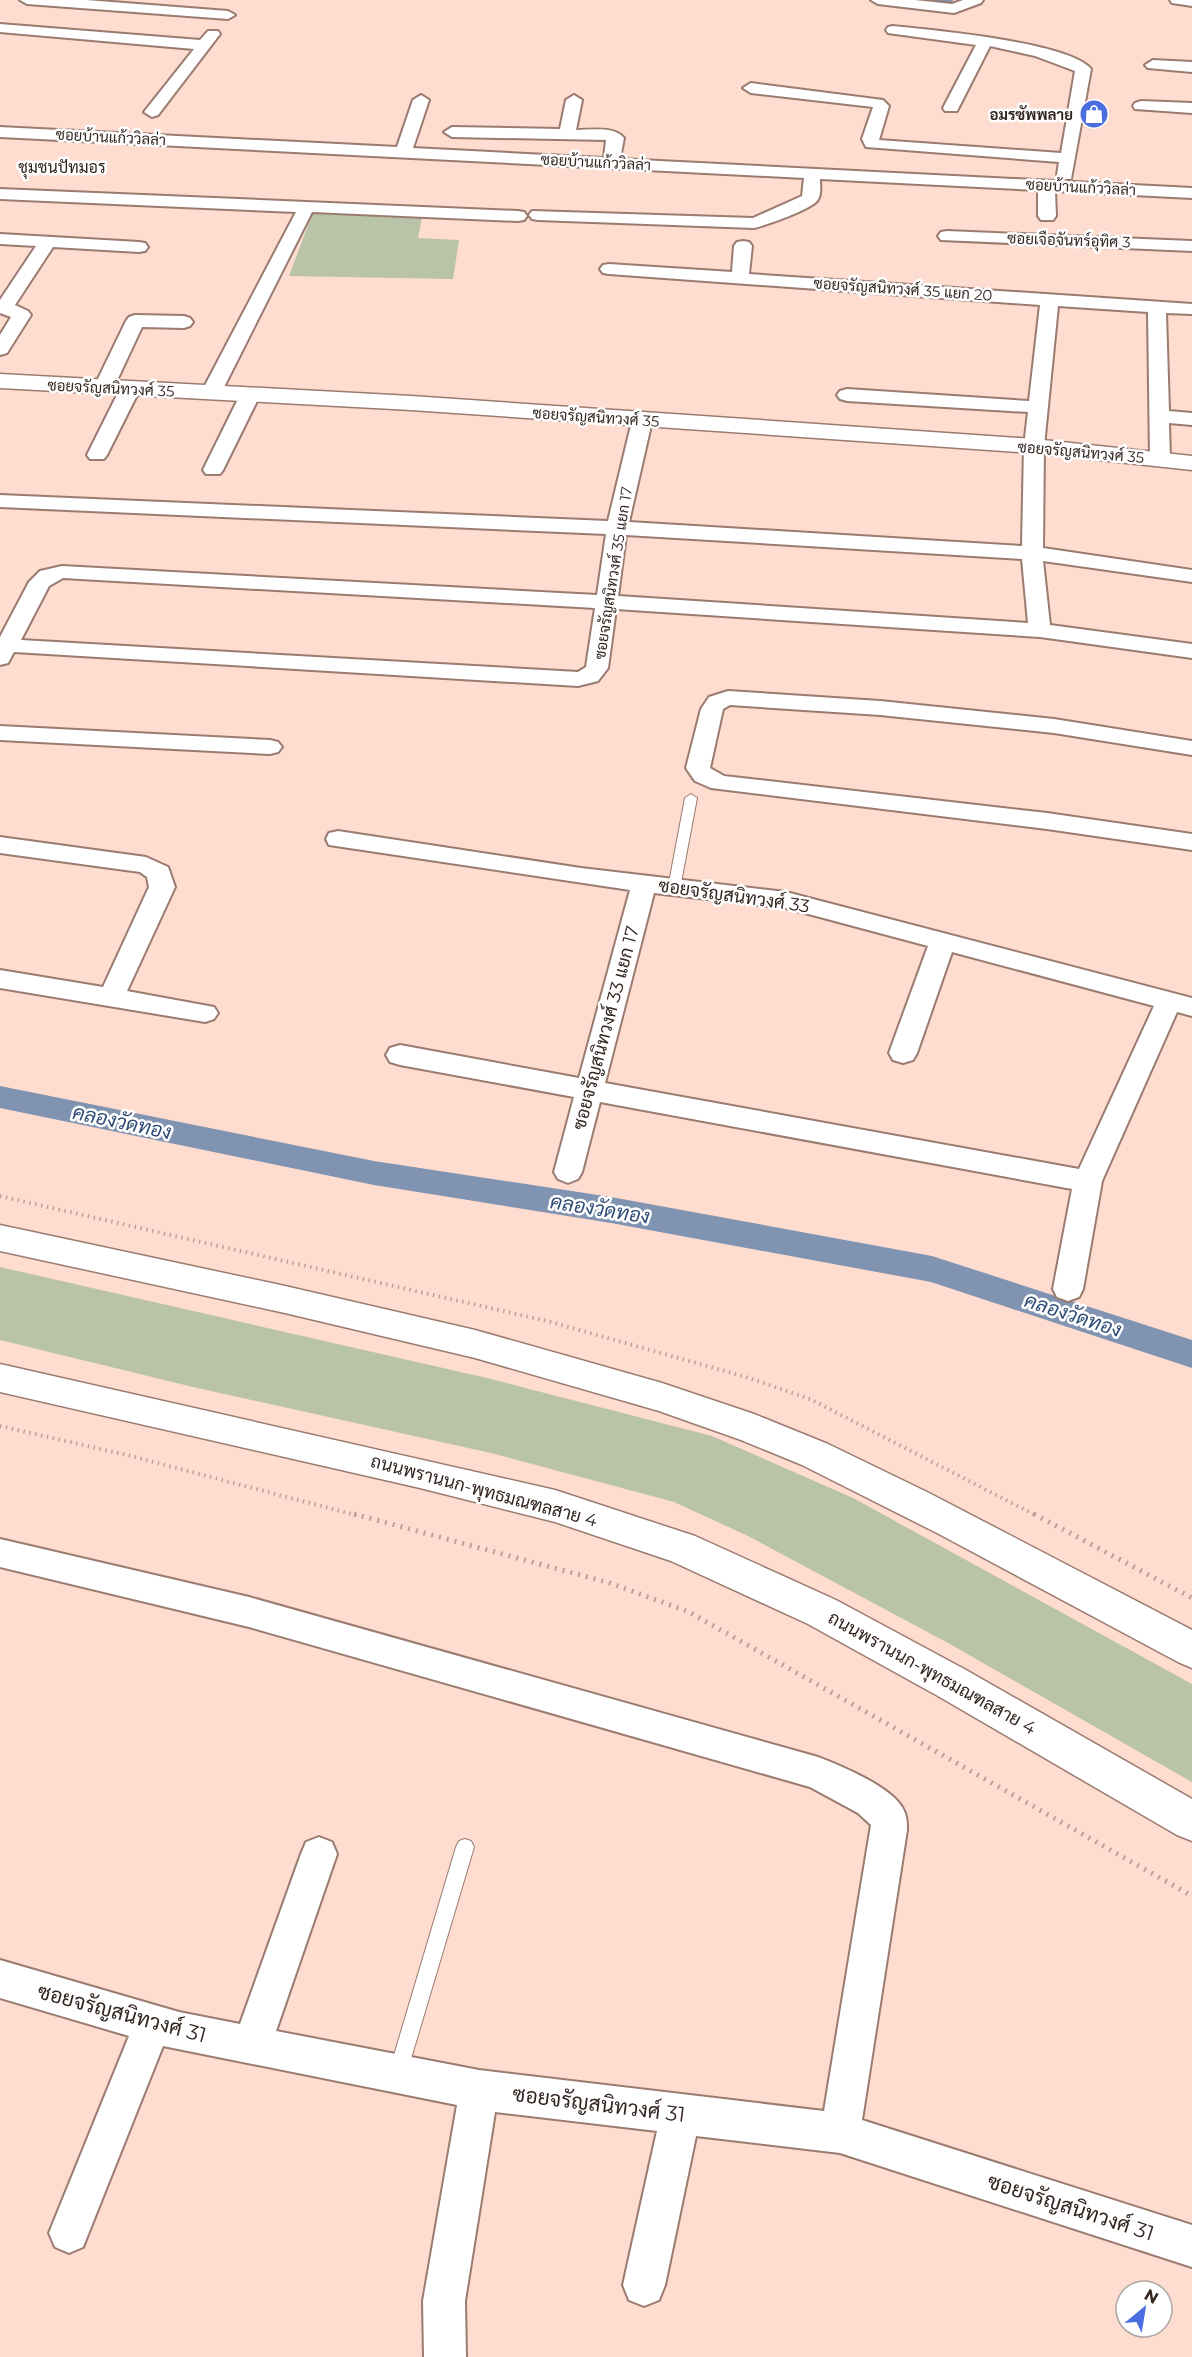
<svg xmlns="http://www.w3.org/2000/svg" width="1192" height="2357" viewBox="0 0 1192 2357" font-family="Montserrat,Sarabun,sans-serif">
	<rect width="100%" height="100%" fill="#fedcd0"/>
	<path fill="#b9c3a8" d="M313 212 422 217 418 238 459 240 453 279 289 276Z
		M0 1267 487 1378 712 1436 853 1498 1192 1684V1782L948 1643 748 1536 674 1502 491 1453 193 1387 0 1340Z"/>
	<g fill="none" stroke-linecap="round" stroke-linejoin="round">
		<path fill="#8094b1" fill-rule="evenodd" d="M925 0H953V1L945 6 927 4Z
			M0 1086 374 1161 611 1197 932 1256 1192 1340V1368L931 1282 611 1223 374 1185 0 1108Z"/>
		<g stroke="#9a7b70" stroke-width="2">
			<path id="service" d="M691 794 697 798 680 888 674 892 668 888 685 798Z
				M465 1839 471 1841 474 1847 407 2072 405 2079 398 2081 391 2079 389 2072 456 1847 459 1841Z"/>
		</g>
		<g stroke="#9a7b70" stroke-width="4">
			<path id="minor" d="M20 0H86L228 11 235 15 228 19 27 4Z
				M871 0H915L952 4 963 0H983L981 3 954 13 878 4Z
				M1170 0H1192V6L1172 3Z
				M0 24 200 40 208 31H218L220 34 158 115 152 117 144 112 194 49 0 32Z
				M893 26C931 30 1069 42 1091 69L1071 179H1059L1057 175 1059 162 866 147 862 139 873 107 751 93 743 88 751 83 883 100 889 106 879 140 1061 153 1075 71 1035 56 990 46 957 111H945L943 108 976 45 888 33 886 30 888 27Z
				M1153 60 1192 62V72L1148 68 1145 65Z
				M421 95 429 100 413 148 604 158 606 140 452 137 444 132 452 127 560 129 566 100 574 95 582 100 576 130C591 130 614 126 624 138L620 159 1192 188V198L1055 191 1056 216 1053 220H1041L1038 216V190L820 179C820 187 822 196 816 202 806 211 767 225 754 228L538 220 532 219 529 215 532 211 753 218 802 196 804 178 0 137V127L397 147 413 100Z
				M1141 101 1192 103V113L1135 109 1133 106 1135 103Z
				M0 189 518 211 524 212 527 216 524 220 518 221 312 212 221 393 218 397H204L201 393 296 212 0 199Z
				M947 231 1192 241V251L941 240 938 236 941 232Z
				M0 234 139 242 145 243 148 247 145 251 139 252 53 247 15 305 28 311 31 315 7 353 0 355V335L11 317 0 313V300L36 246 0 244Z
				M743 241 749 242 752 246 749 274 1192 304V314L1166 313 1169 411 1192 413V425L1169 423 1170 459 1167 463H1153L1150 459 1148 312 1058 306 1044 446 1043 548 1192 570V582L1043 561 1050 625 1192 644V658L1040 637 616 609 608 668 598 681 578 686 14 652 8 663 0 665V637L29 582 40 571 62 566 597 595 606 534 0 507V495L608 521 632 421 635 417H649L652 421 629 522 1022 546 1024 446 1028 412 847 401 840 399 837 395 840 391 847 389 1029 401 1040 305 609 274 603 273 600 269 603 265 609 264 732 272 734 246 737 242ZM626 535 1022 559 1028 623 618 596ZM63 578 595 608 586 667 578 672 21 640 49 586Z
				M135 315 184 316 190 318 193 322 190 326 184 328 142 327 114 387 111 391H97L94 387 126 321 129 317Z
				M130 383 137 385 140 389 107 455 104 459H90L87 455 120 389 123 385Z
				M250 389 257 391 260 395 223 470 220 474H206L203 470 240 395 243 391Z
				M728 691 880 701 1054 719 1192 741V755L1054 733 880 715 730 705 723 709 710 768 724 776 1047 813 1192 834V850L1047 829 711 788 695 781 686 768 701 709 709 697Z
				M0 726 270 740 278 742 282 747 278 752 270 754 0 740Z
				M338 831 581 868 786 892 1192 998V1016L1177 1012 1102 1181 1083 1289 1079 1297 1068 1301 1057 1297 1053 1289 1072 1189 600 1102 582 1172 578 1179 568 1183 558 1179 554 1172 574 1097 400 1065 390 1062 386 1055 390 1048 400 1045 579 1078 630 890 329 845 326 839 329 833ZM654 893 786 908 928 946 889 1053 893 1060 903 1063 913 1060 917 1053 952 952 1154 1006 1079 1169 605 1083Z
				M0 837 146 857 168 867 175 887 127 991 214 1007 218 1013 214 1019 205 1022 0 988V970L103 987 149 887 147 877 140 872 0 853Z
				M0 1539 249 1597 818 1757C842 1766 889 1786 902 1807 907 1815 907 1822 907 1830L862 2120 1192 2225V2267L840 2153 696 2136 665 2285 659 2300 644 2306 629 2300 623 2285 657 2131 495 2112 465 2301 466 2357H424L423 2301 457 2105 163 2046 83 2247 69 2253 55 2247 49 2233 129 2036 0 1998V1960L179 2012 240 2024 301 1854 306 1842 319 1837 332 1842 337 1854 276 2031 479 2070 824 2111 871 1825 858 1813 810 1787 249 1627 0 1567Z"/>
		</g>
		<g stroke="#9a7b70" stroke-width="3">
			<path id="tertiary" d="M0 374 411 396 1034 439 1192 456V470L1034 453 411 410 0 388Z"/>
		</g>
		<g stroke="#9a7b70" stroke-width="3">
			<path id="primary" d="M0 1225 285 1286 475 1330 662 1383 754 1414 828 1444 929 1493 1192 1630V1668L1178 1662 937 1533 802 1465 741 1440 659 1411 475 1358 285 1313 0 1251Z
				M0 1364 555 1490 695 1536 836 1600 966 1670 1192 1799V1841L1177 1835 938 1696 808 1624 671 1561 555 1522 420 1488 0 1392Z"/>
		</g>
		<path stroke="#bca197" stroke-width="4" stroke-dasharray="1.5 4.5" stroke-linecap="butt" d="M0 1196 547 1321 746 1377 810 1399 1037 1516
			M0 1426 131 1456 359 1516"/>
		<path stroke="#bca197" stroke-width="5" stroke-dasharray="2 6" stroke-linecap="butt" d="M354 1514 610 1583 689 1612 1192 1896
			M1034 1514 1192 1598"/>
		<use href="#service" fill="#fff" fill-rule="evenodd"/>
		<use href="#minor" fill="#fff" fill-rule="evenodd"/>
		<use href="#tertiary" fill="#fff" fill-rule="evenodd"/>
		<use href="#primary" fill="#fff" fill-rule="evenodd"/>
	</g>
	<defs>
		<g id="shop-disc" transform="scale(1.5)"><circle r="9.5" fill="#4a6de0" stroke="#fff"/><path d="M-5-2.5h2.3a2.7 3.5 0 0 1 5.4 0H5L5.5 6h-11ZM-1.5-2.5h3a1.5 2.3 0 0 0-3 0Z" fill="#fff"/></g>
	</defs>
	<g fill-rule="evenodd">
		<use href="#shop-disc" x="1094" y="114"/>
	</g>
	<g text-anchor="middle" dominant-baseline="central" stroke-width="5" stroke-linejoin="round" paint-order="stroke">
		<g font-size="15" font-weight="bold" fill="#332621" stroke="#fff" text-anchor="end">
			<text x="1073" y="114">อมรซัพพลาย</text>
		</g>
		<g font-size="15" fill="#332621" stroke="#fff">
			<text transform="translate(111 137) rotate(3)">ซอยบ้านแก้ววิลล่า</text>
			<text transform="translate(596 162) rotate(3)">ซอยบ้านแก้ววิลล่า</text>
			<text transform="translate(1081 187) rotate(3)">ซอยบ้านแก้ววิลล่า</text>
			<text transform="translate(1069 240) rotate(2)">ซอยเจือจันทร์อุทิศ 3</text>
			<text transform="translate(903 289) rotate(4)">ซอยจรัญสนิทวงศ์ 35 แยก 20</text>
			<text transform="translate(111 388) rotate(3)">ซอยจรัญสนิทวงศ์ 35</text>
			<text transform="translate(596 417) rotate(4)">ซอยจรัญสนิทวงศ์ 35</text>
			<text transform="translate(1081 452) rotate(5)">ซอยจรัญสนิทวงศ์ 35</text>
			<text transform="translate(613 573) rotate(-81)">ซอยจรัญสนิทวงศ์ 35 แยก 17</text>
		</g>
		<g font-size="16" fill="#332621" stroke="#fff">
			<text x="62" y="167">ชุมชนปัทมอร</text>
		</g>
		<g font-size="18" fill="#332621" stroke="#fff">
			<text transform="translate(734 896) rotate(8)">ซอยจรัญสนิทวงศ์ 33</text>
			<text transform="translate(606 1028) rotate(-75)">ซอยจรัญสนิทวงศ์ 33 แยก 17</text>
			<text transform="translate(484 1491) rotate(15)">ถนนพรานนก-พุทธมณฑลสาย 4</text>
			<text transform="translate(932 1673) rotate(29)">ถนนพรานนก-พุทธมณฑลสาย 4</text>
		</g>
		<g font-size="20" font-style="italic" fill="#2f4c76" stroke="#fff">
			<text transform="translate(122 1122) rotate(12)">คลองวัดทอง</text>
			<text transform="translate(600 1209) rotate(9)">คลองวัดทอง</text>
			<text transform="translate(1073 1315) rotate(18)">คลองวัดทอง</text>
		</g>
		<g font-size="21" fill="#332621" stroke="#fff">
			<text transform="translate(122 2013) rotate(15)">ซอยจรัญสนิทวงศ์ 31</text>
			<text transform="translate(599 2104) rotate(7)">ซอยจรัญสนิทวงศ์ 31</text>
			<text transform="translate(1071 2207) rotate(18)">ซอยจรัญสนิทวงศ์ 31</text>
		</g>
	</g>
	<g transform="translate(1144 2309) rotate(30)"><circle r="28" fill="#ffffff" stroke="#ada8a6" stroke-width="1.5"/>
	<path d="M0-4.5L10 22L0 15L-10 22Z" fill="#4a6de0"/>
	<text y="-9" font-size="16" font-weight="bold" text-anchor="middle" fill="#332621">N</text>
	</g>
</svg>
